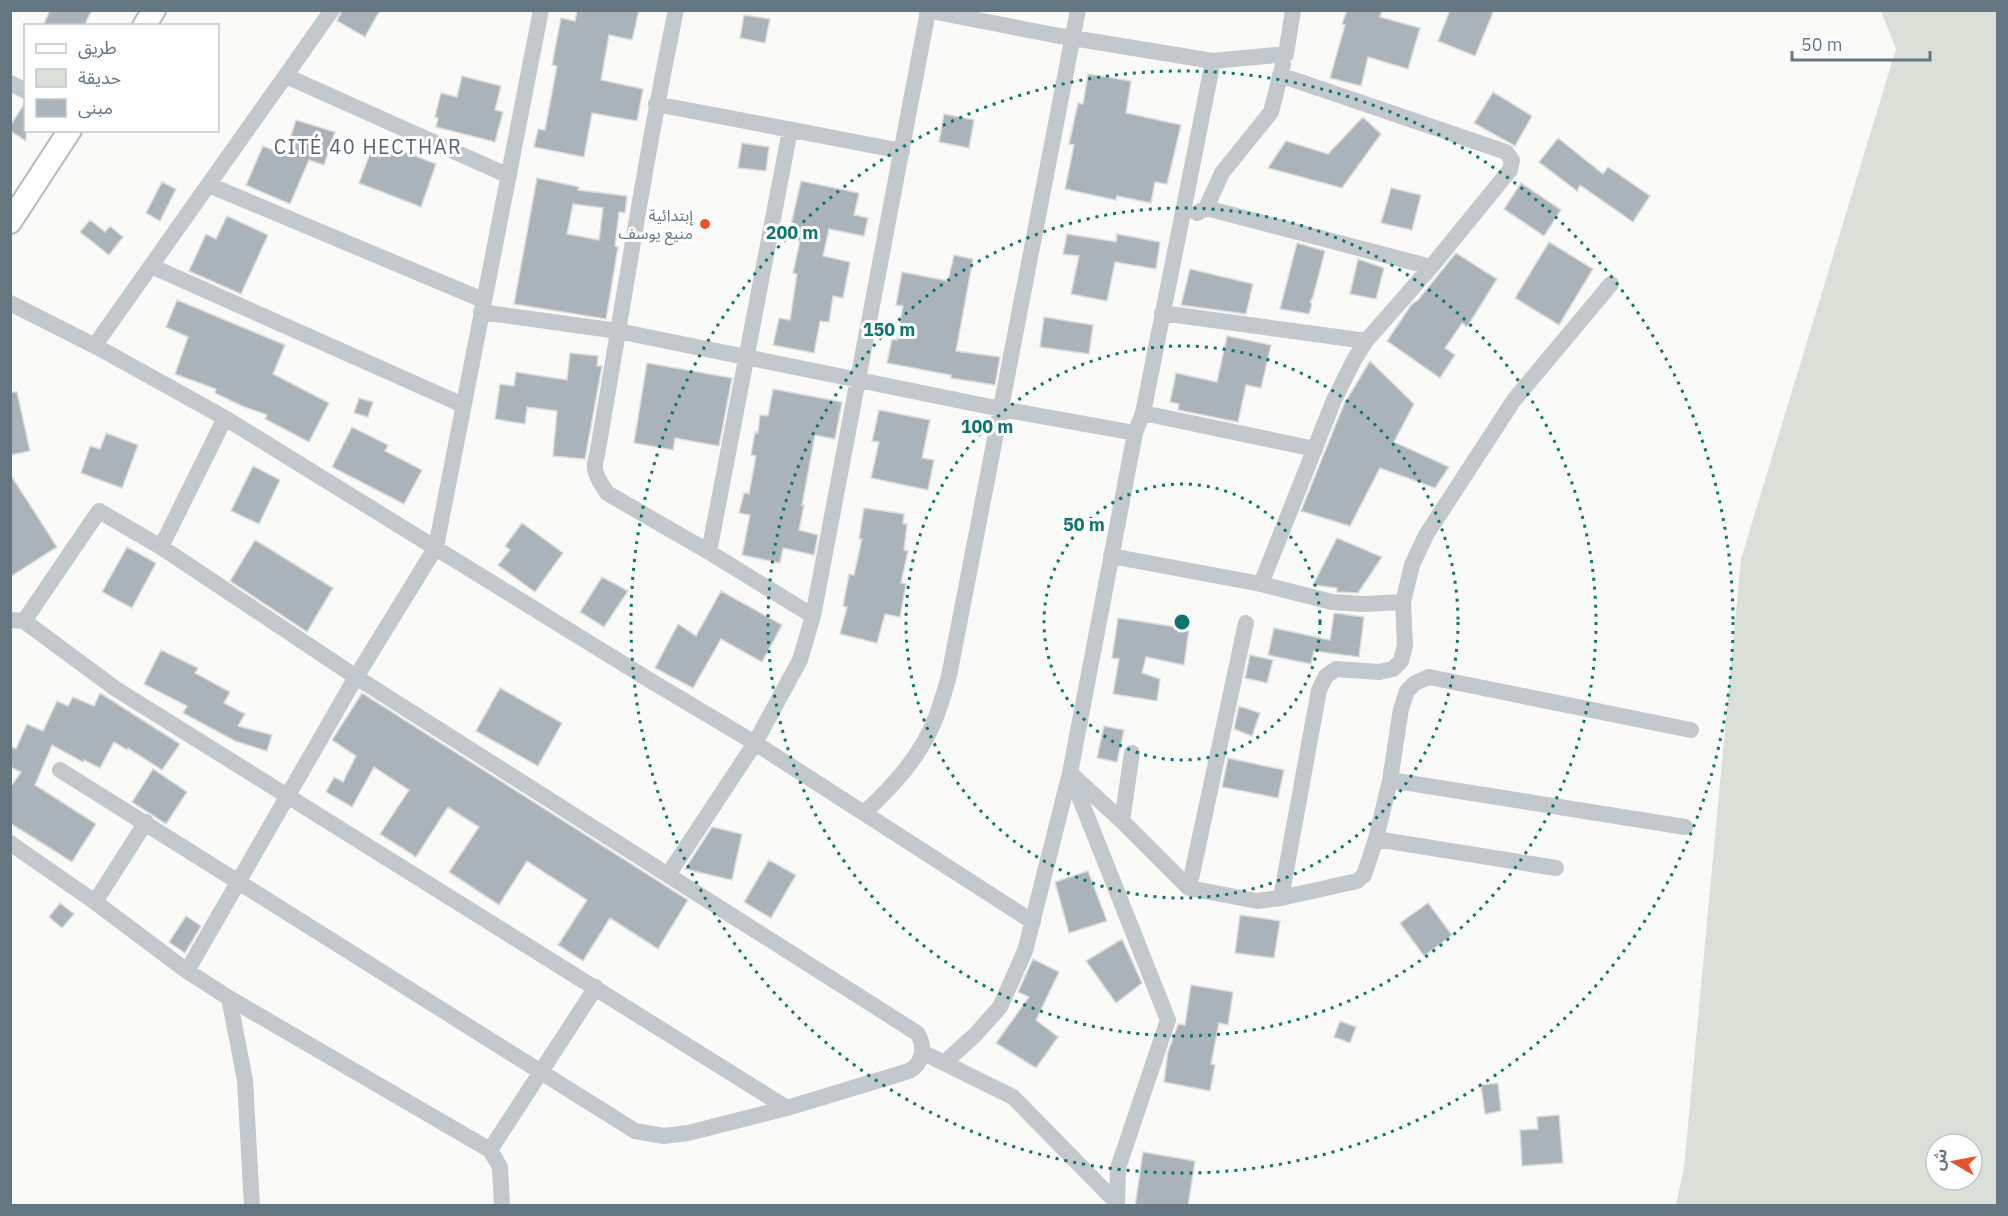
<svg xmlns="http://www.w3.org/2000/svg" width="2008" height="1216" viewBox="0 0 2008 1216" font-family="'IBM Plex Sans','Noto Sans Arabic',sans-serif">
	<rect width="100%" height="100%" fill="#fafaf8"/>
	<path fill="#dadfd7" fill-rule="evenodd" d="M1881 11H1997V1205H1676L1684 1168 1741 559 1896 49ZM1936 1144H1972V1180H1936Z"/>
	<path fill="#aab3b9" stroke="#dcdcda" stroke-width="1.5" fill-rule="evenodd" d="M50 10H92L84 26H43Z
		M342 10H380L365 37 337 21Z
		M577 10H639L632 40 609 35 601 80 643 89 637 121 592 113 584 157 534 147 538 129 545 130 557 66 552 65 561 18 575 21Z
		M1347 10H1382L1380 17 1420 28 1408 69 1368 57 1361 86 1330 78 1345 25 1342 24Z
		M1450 10H1494L1475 56 1438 41Z
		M744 15 770 19 765 43 740 38Z
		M1088 74 1131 81 1126 113 1181 125 1167 184 1155 182 1151 203 1117 196 1116 200 1065 189 1074 145 1069 144 1078 103 1083 104Z
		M462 76 501 86 495 110 503 112 495 142 436 127 438 118 435 117 441 93 457 97Z
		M1493 92 1532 116 1515 146 1474 123Z
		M26 101V141L10 131V126Z
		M944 114 974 120 969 148 939 142Z
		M1363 117 1381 134 1342 188 1268 168 1286 141 1328 154Z
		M296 120 335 132 324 165 309 160 290 204 246 185 263 146 285 155Z
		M1558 138 1603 174 1608 167 1650 196 1633 222 1580 185 1577 191 1539 162Z
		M375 140 436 164 421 207 359 183Z
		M742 143 769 147 766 171 738 168Z
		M537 178 579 187 578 190 627 196 625 213 619 212 615 246 618 247 606 319 514 304ZM573 204 603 208 599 240 567 234Z
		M801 181 859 193 854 215 868 218 864 236 829 229 823 256 850 262 843 298 833 296 829 322 820 321 814 353 773 345 779 318 790 320 797 274 793 273 800 241 788 238Z
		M162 182 176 189 160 221 146 213Z
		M1521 183 1561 210 1544 236 1504 209Z
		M1391 188 1421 195 1412 230 1381 223Z
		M227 216 268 235 241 294 189 271 206 234 216 239Z
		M90 220 105 232 110 226 123 237 109 255 80 232Z
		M1067 234 1116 242 1117 234 1160 242 1156 269 1115 262 1107 301 1071 294 1079 256 1063 254Z
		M1549 242 1593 269 1559 325 1515 298Z
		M1297 243 1325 251 1313 297 1310 302 1312 304 1309 314 1280 309Z
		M1456 253 1497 279 1467 327 1462 323 1445 348 1455 355 1440 378 1387 341 1411 305 1418 300Z
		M954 255 973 259 956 351 1000 357 995 385 951 378V375L887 363 892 339 897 340 903 306 896 305 902 272 948 281Z
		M1358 259 1384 268 1376 299 1350 294Z
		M1190 269 1253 284 1246 314 1181 305Z
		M177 300 285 345 273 374 329 403 309 442 265 419 267 415 242 406 215 393 216 389 175 374 188 337 166 327Z
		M1044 317 1093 325 1089 354 1040 347Z
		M1227 336 1271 345 1261 388 1246 385 1238 422 1178 410 1179 404 1170 402 1176 373 1217 382Z
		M570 353 598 356 597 366H602L585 459 553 456 557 411 527 407 525 424 495 419 500 384 514 386 516 372 567 380Z
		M1370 361 1414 404 1394 442 1449 467 1435 488 1380 468 1350 526 1301 511 1344 404Z
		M647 363 732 378 719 446 675 438 673 450 634 443Z
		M773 389 842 402 835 439 815 435 802 505H804L799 530 818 535 814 555 783 548 780 563 742 555 750 515 739 513 744 493 749 494 756 456 751 455 755 432 758 433 760 415 768 416Z
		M10 392H17L30 451 10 455Z
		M359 398 373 402 368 417 354 413Z
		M879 410 930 420 922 458 934 460 928 490 871 478 879 442 872 441Z
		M352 427 388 445 385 451 422 470 404 504 332 467Z
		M106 433 138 445 122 488 81 473 90 446 100 449Z
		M253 466 280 480 259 524 231 511Z
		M10 474 57 547 10 577Z
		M864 508 904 514 903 524H907L904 550 908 551 901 583 906 584 900 617 885 614 877 643 840 634 847 607 843 606 849 574 854 575 862 539H859Z
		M522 523 563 553 535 592 498 565 510 550 505 546Z
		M1337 538 1382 557 1358 593 1337 592V588L1313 585Z
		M255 540 333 588 307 632 230 581Z
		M127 547 156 563 132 608 102 592Z
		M602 577 628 591 604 627 580 612Z
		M721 591 782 625 762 662 721 639 693 688 655 668 678 624 696 636Z
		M1334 613 1364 617 1359 657 1314 651 1311 664 1268 655 1274 628 1330 640Z
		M1118 618 1189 629 1184 665 1146 657 1142 673 1160 679 1157 701 1113 694 1119 659 1112 658Z
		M161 650 198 668 195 673 230 692 224 703 245 714 238 726 272 735 267 751 235 741 183 713 187 706 144 684Z
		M1250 655 1273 660 1267 683 1245 678Z
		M500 688 562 723 538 766 476 731Z
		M100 693 180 744 162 770 128 748 127 750 114 742 100 768 84 760 83 762 52 745 35 785 96 824 72 862 10 823V788L21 772 10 767V746L16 749 27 724 43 731 57 701 68 706 73 697 94 706Z
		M362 693 688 900 658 949 610 918 583 961 558 945 587 900 527 861 499 905 449 872 479 827 448 807 416 857 380 834 409 790 374 767 352 807 326 792 334 777 343 782 356 756 332 740Z
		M1239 706 1260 713 1252 736 1234 729Z
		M1104 726 1124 730 1117 762 1097 758Z
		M1228 758 1284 770 1278 798 1222 787Z
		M153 769 187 792 166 824 132 802Z
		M712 827 742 834 732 880 685 869Z
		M769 860 796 875 771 918 744 902Z
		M1088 871 1107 921 1069 933 1055 882Z
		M60 903 74 914 62 928 49 917Z
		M1428 903 1452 935 1424 956 1400 923Z
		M1240 915 1280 921 1274 958 1235 953Z
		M186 916 201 926 185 953 169 942Z
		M1122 939 1142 983 1116 1003 1086 961Z
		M1033 959 1059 972 1036 1020 1058 1037 1036 1068 996 1043 1029 997 1018 992Z
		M1191 985 1233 992 1228 1025 1219 1023 1211 1064 1215 1065 1210 1091 1164 1082 1168 1052 1178 1024 1185 1025Z
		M1340 1021 1356 1027 1350 1043 1334 1037Z
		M1498 1083 1501 1111 1485 1114 1481 1085Z
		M1559 1115 1563 1163 1522 1166 1520 1130 1538 1129 1537 1117Z
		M1143 1152 1195 1161 1188 1206H1135Z"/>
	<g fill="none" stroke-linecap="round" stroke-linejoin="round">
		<g stroke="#b3babf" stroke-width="26">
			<path id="secondary" d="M144 26 154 10
				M10 222 70 130"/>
		</g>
		<path stroke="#c3c8cc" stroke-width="16" d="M676 10C645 158 623 307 597 455 591 471 599 480 607 493L709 552 813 616
			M926 10 1054 35 1213 61 1286 54 1293 10
			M286 76 509 176
			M10 83 26 91
			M656 104 902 151
			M209 185 483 300
			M1206 208 1431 267
			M1197 213 1206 208 1222 173 1271 112 1283 65
			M151 266 463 405
			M10 303 99 348 225 418 651 681 755 743 1033 922
			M481 312 618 331 1001 409 1135 433
			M1162 313 1366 341
			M95 345 332 10
			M1143 413 1315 449
			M161 547 225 418
			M709 552 790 130
			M1111 556 1261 584 1332 602 1363 604 1403 602 1412 565 1426 535 1514 400 1611 284
			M1261 584 1334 400 1354 360 1366 341 1431 267 1510 170 1512 160 1506 152 1280 75
			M10 620 24 621 116 689 787 1108
			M24 621 99 511 161 547 356 677 917 1033C926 1046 923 1064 909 1071L787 1108 688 1133 664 1136 635 1131 60 770
			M1070 773 1122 821 1189 888 1257 901 1281 898 1319 690 1326 676 1336 669 1379 672 1393 669 1401 661 1405 645 1403 602
			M1071 776 1168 1020 1118 1168 1117 1206
			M1390 780 1685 827
			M864 813C894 785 921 756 936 717 941 704 945 690 949 676L1078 10
			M1122 821 1132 753
			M1376 839 1556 868
			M10 843 95 902 187 971 229 998 490 1150 500 1167 502 1206
			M668 875 755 743 800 660 813 616 928 11
			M1189 888 1246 623
			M1281 898 1357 881 1364 875 1376 839 1390 780 1401 709 1407 691 1415 683 1429 677 1691 730
			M95 902 146 822
			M187 971 356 677 436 547 541 10
			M229 998 245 1080 252 1206
			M922 1052 1013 1097 1117 1203
			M944 1063 975 1035 1000 1007 1025 951 1070 773 1135 433 1143 413 1213 61
			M490 1150 596 987"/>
		<use href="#secondary" stroke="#fff" stroke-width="22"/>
	</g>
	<g fill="none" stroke="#0f766e" stroke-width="3" stroke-dasharray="3 6">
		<circle cx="1182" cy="622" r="138"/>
		<circle cx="1182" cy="622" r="276"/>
		<circle cx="1182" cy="622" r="414"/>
		<circle cx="1182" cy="622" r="551"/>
	</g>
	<circle fill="#e4572e" stroke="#fff" stroke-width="2" cx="705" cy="224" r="6"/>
	<g text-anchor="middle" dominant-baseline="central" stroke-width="6" stroke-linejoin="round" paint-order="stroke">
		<g font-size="16" fill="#657683" stroke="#fff" text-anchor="end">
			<text x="693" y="215">إبتدائية<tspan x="693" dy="18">منيع يوسف</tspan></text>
		</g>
		<g font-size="20" letter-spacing="1.5" fill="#57646e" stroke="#fff">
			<text x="368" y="146">CITÉ 40 HECTHAR</text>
		</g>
	</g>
	<circle cx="1182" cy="622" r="9" fill="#0f766e" stroke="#fff" stroke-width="3"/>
	<g font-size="18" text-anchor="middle" font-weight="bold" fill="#0f766e" stroke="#fff" stroke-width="6" stroke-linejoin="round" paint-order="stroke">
		<text x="792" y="239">200 m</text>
		<text x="889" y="336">150 m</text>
		<text x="987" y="433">100 m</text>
		<text x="1084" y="531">50 m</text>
	</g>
	<rect width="2008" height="1216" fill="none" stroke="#657683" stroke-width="24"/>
	<rect x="24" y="24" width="195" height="108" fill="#ffffff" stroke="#c1c8cd" stroke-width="1.5"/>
	<rect x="36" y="44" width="30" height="9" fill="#ffffff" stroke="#c1c8cd" stroke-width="1.5"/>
	<text x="78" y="54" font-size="18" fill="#657683">طريق</text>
	<rect x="36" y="69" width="30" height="18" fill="#dadfd7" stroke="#c1c8cd" stroke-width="1.5"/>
	<text x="78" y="84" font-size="18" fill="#657683">حديقة</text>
	<rect x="36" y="99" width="30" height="18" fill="#aab3b9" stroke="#c1c8cd" stroke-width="1.5"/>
	<text x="78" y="114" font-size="18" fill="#657683">مبنى</text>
	<g transform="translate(1954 1162) rotate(280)"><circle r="28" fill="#ffffff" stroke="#c1c8cd" stroke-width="1.5"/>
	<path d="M0-4.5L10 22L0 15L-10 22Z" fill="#e4572e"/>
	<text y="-9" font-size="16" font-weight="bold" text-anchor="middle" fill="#657683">ش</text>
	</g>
	<path d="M1792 51v9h138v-9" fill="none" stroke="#657683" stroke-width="3"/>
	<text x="1801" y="51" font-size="18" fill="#657683" stroke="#ffffff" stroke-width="4.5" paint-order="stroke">50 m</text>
</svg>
